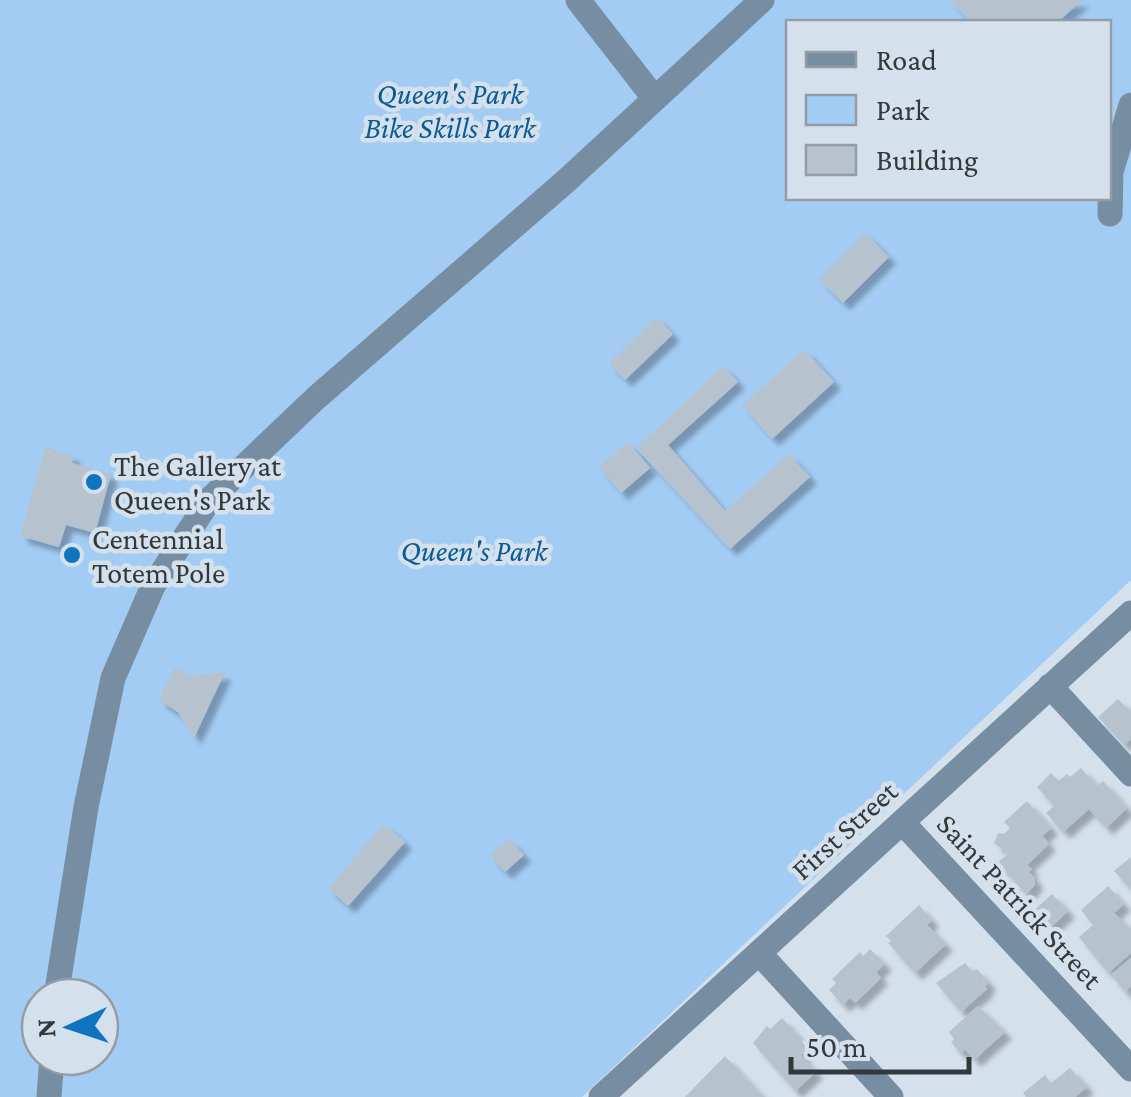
<svg xmlns="http://www.w3.org/2000/svg" width="1131" height="1097" viewBox="0 0 1131 1097" font-family="'Crimson Pro',serif">
	<defs>
		<filter id="shadow"><feDropShadow dx="7" dy="7" stdDeviation="2.5" flood-color="#0004"/></filter>
	</defs>
	<rect width="100%" height="100%" fill="#d4e0ec"/>
	<path fill="#a3ccf4" fill-rule="evenodd" d="M0 0H1131V580L582 1097H0ZM788 22H1108V198H788ZM40 997H100V1057H40Z"/>
	<path fill="#b6c2cd" filter="url(#shadow)" d="M950 0H1082L1058 22H971Z
		M865 233 889 257 843 303 819 279Z
		M656 317 673 334 625 380 609 363Z
		M804 349 834 382 772 439 742 405Z
		M723 366 738 382 668 445 725 511 789 454 810 477 730 549 636 448Z
		M628 442 650 468 621 493 599 467Z
		M45 447 74 456 72 463 111 474 95 533 66 525 59 547 20 536Z
		M174 668 194 676 225 672 194 738 178 712 159 700Z
		M1118 699 1131 712V739L1124 745 1098 717Z
		M1081 768 1097 786 1103 781 1127 808 1106 828 1089 809 1063 832 1046 813 1054 806 1037 787 1051 773 1059 781 1067 774 1070 777Z
		M1027 801 1051 828 1042 836 1049 844 1027 865 1032 869 1029 872 1035 879V885L1026 894 997 863 1008 854 994 843 998 833 1004 834 1010 828 1004 822Z
		M384 824 405 842 348 906 328 888Z
		M509 839 524 855 505 872 490 856Z
		M1131 857V890L1114 871Z
		M1108 886 1124 904 1114 913 1131 929V953L1108 973 1079 937 1093 925 1081 910Z
		M1052 894 1068 911 1049 929 1033 911Z
		M919 905 932 920 927 925 946 944 915 973 888 943 891 941 886 936Z
		M870 949 885 964 876 972 881 978 855 1003 850 998 843 1005 829 990 836 983 832 979 860 952 863 956Z
		M1131 958V986L1125 992 1111 975Z
		M965 963 973 972 977 969 989 983 985 986 987 989 961 1012 936 983Z
		M978 1006 1005 1032 974 1060 965 1049 960 1053 951 1042 954 1039 949 1032Z
		M782 1018 809 1048 801 1055 816 1072 795 1091 753 1043 767 1026 770 1029Z
		M725 1056 763 1097H685Z
		M1070 1068 1087 1087 1075 1097H1026L1023 1093 1045 1075 1051 1083Z"/>
	<g fill="none" stroke-linecap="round" stroke-linejoin="round">
		<path stroke="#778da2" stroke-width="25" d="M578 0 655 99
			M1110 214 1111 172 1131 105
			M1050 686 1131 774
			M902 822 1131 1069
			M759 953 891 1097
			M56 997 86 807 113 678 153 586 210 499 316 398 566 181 762 0
			M49 1097 52 1057
			M601 1097 1131 613"/>
	</g>
	<g fill="#0f74c0" stroke="#d4e0ec" stroke-width="4">
		<circle cx="94" cy="482" r="10"/>
		<circle cx="72" cy="555" r="10"/>
	</g>
	<g text-anchor="middle" dominant-baseline="central" stroke-width="9" stroke-linejoin="round" paint-order="stroke">
		<g font-size="30" font-style="italic" fill="#095b97" stroke="#d4e0ec">
			<text x="450" y="93">Queen's Park<tspan x="450" dy="34">Bike Skills Park</tspan></text>
			<text x="474" y="550">Queen's Park</text>
		</g>
		<g font-size="30" fill="#33383c" stroke="#d4e0ec" text-anchor="start">
			<text x="114" y="465">The Gallery at<tspan x="114" dy="34">Queen's Park</tspan></text>
			<text x="92" y="538">Centennial<tspan x="92" dy="34">Totem Pole</tspan></text>
		</g>
		<g font-size="30" fill="#33383c" stroke="#d4e0ec">
			<text transform="translate(844 830) rotate(-42)">First Street</text>
			<text transform="translate(1020 901) rotate(47)">Saint Patrick Street</text>
		</g>
	</g>
	<rect x="786" y="20" width="325" height="180" fill="#d4e0ec" stroke="#949da6" stroke-width="2.5"/>
	<rect x="806" y="52" width="50" height="15" fill="#778da2" stroke="#949da6" stroke-width="2.5"/>
	<text x="876" y="70" font-size="30" fill="#33383c">Road</text>
	<rect x="806" y="95" width="50" height="30" fill="#a3ccf4" stroke="#949da6" stroke-width="2.5"/>
	<text x="876" y="120" font-size="30" fill="#33383c">Park</text>
	<rect x="806" y="145" width="50" height="30" fill="#b6c2cd" stroke="#949da6" stroke-width="2.5"/>
	<text x="876" y="170" font-size="30" fill="#33383c">Building</text>
	<g transform="translate(70 1027) rotate(267)"><circle r="48" fill="#d4e0ec" stroke="#949da6" stroke-width="2.5"/>
	<path d="M0-8L18 38L0 25L-18 38Z" fill="#0f74c0"/>
	<text y="-15" font-size="28" font-weight="bold" text-anchor="middle" fill="#33383c">N</text>
	</g>
	<path d="M791 1057v15h178v-15" fill="none" stroke="#33383c" stroke-width="5"/>
	<text x="806" y="1057" font-size="30" fill="#33383c" stroke="#d4e0ec" stroke-width="8" paint-order="stroke">50 m</text>
</svg>
